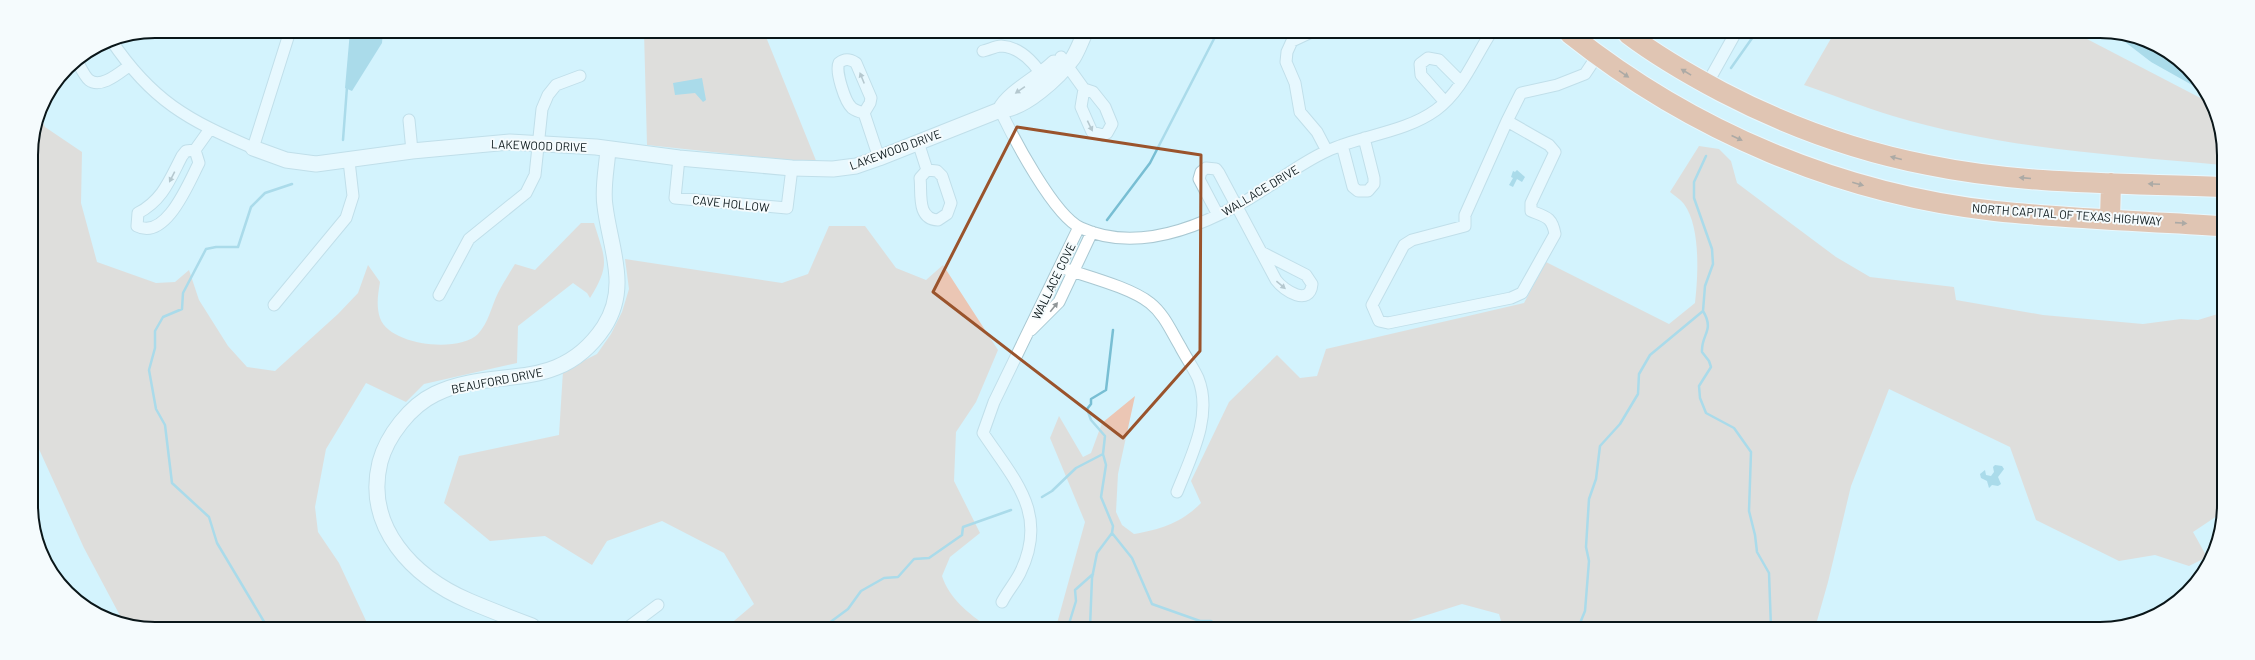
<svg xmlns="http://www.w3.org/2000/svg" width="2255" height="660" viewBox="0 0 2255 660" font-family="Barlow,sans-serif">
	<rect width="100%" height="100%" fill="#d3f3fd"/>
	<path fill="#ebc6b4" d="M644 32H764L817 163 647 145Z
		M1833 35H2084L2087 39 2212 104 2222 131V165C2112 155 1999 148 1893 116 1863 107 1833 95 1804 85Z
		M39 113 45 127 82 152 81 203 97 262 156 283 175 282 189 270 199 300 228 346 247 367 275 371 338 314 358 293 368 265 380 282C378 294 376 306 380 318 390 346 459 353 478 334 489 322 491 307 498 293 503 283 509 274 515 264L535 270 581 223H594C605 259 611 264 590 298L587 293 573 283 518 326 517 363 424 384 406 402 366 383 326 449 315 507 318 532 339 563 368 625H125L84 548 33 436 31 147Z
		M1699 146 1719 149 1731 161 1737 183 1836 257 1870 277 1954 287 1956 300 2043 315 2143 324 2181 319 2198 320 2221 313 2220 514 2193 532 2207 557 2189 566 2155 555 2119 561 2036 520 2010 447 1889 389 1851 486 1828 582 1815 628H1503L1499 614 1462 604 1389 627H1056L1085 522 1050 438 1059 416 1083 457 1091 453 1102 423 1135 396 1118 474 1116 512 1122 525 1134 534C1162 529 1181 523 1201 503L1191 481 1229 402 1277 355 1300 378 1317 376 1326 349 1524 303 1546 262 1669 324 1695 303C1698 277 1701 227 1684 204 1681 200 1675 196 1670 192Z
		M829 226H865L896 268 926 280 943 265 998 350 976 402 956 432 954 481 980 533 950 557 942 576C949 598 969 614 988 627L728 626 754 604 724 553 662 521 607 541 592 565 545 536 490 541 444 503 459 456 559 435 563 371 597 354 611 334 622 312 629 289 625 259 782 283 808 274Z
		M2038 621 2055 629 1950 628Z"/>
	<path fill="#78bed3" d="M350 31H383L382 43 352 91 345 88Z
		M702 78 706 100 703 102 695 93 675 95 673 83Z
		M1517 170 1525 177 1522 182 1517 179 1513 187 1509 185 1513 178 1511 177 1513 171 1515 172Z
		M1995 465 2002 466 2004 469 1998 477 2001 484 1998 486 1992 485 1989 488 1987 481 1981 478 1980 474 1985 470 1986 475 1991 476 1994 472 1993 467Z"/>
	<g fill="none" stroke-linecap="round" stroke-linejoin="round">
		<path stroke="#78bed3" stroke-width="2.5" d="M1731 68 1755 34
			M343 140 347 87
			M1107 220 1150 163 1217 33
			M1703 311C1715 331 1701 334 1702 352L1709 361 1711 367 1699 386 1700 398 1706 413 1734 428 1751 452 1749 511 1755 535 1757 552 1769 573 1771 628
			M1042 497 1052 491 1076 468 1103 454
			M1112 533 1132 558 1152 604 1200 621H1211L1218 627
			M266 625 217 543 209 517 172 483 165 425 156 409 149 370 155 348V331L163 317 182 309 183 293 206 249 216 247H238L251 207 265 193 292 184
			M825 626 848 609 861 591 884 578 898 577 914 559 929 558 962 535 963 527 1011 510
			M1068 627 1076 601 1075 590 1093 574
			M1090 627 1092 578 1097 553 1112 533 1113 526 1101 497 1106 465 1103 454 1105 436 1091 420 1087 409 1091 404V399L1106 390 1113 330
			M1578 628 1585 611 1589 561 1586 547 1589 499 1596 479 1600 446 1620 424 1638 394 1639 374 1650 355 1703 311 1705 286 1713 264 1712 249 1694 198V182L1706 156"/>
		<path stroke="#78bed3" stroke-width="16" d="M2129 35 2155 55 2196 78"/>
		<g stroke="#a9c8d2" stroke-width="13">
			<path id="street" d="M1309 33 1292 41 1287 52 1286 62 1295 83 1300 112 1317 132 1327 151
				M111 40C152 101 188 120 253 148L290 31
				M983 51C988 50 996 46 1001 46 1021 47 1036 65 1045 80
				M1061 57 1084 89 1093 92 1105 107 1112 124 1107 133 1103 135 1092 132 1081 107 1084 89
				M77 61C80 66 84 76 89 80 101 89 119 73 129 66
				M1707 84 1735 34
				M1445 102 1421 75 1420 64 1428 58 1439 60 1461 82
				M1000 110C1013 137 1054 216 1081 228 1131 251 1190 231 1236 206 1268 190 1294 166 1327 151 1362 135 1404 133 1436 110 1461 92 1474 59 1490 34
				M864 113C860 112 856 111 852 108 845 102 835 71 839 63 845 58 850 59 856 63L871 98 870 103 864 113 879 158
				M409 120 412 151
				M1507 121 1549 145 1555 152 1531 203V211C1546 217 1552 217 1555 234L1522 293 1511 298 1388 323 1379 321 1372 305 1404 245 1412 240 1465 226V215L1507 121 1521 93 1557 85 1585 74 1597 56
				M918 142 927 170
				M1342 145 1353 187 1358 191H1368L1374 184V178L1364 138
				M195 150 199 163C189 182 166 241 137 226L138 213C163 200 170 179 182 156L186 151 195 150 210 129
				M679 158 675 198 787 208 792 168
				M927 170 937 171 942 176 951 203 947 214 938 220C916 219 922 192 920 178Z
				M1218 215 1199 179 1201 172 1206 168 1216 169 1219 173 1276 280C1284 291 1310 307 1312 284L1306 275 1261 252
				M1060 267C1085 276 1130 287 1150 303 1164 314 1171 331 1180 346 1185 356 1193 367 1198 378 1213 415 1191 457 1177 492
				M439 295 469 239 526 193 535 175 542 109 548 95 556 85 580 76
				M274 305 346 218 353 196 349 161
				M1031 330 1059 302 1092 232
				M1002 602C1007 592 1015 583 1020 573 1049 514 1015 481 983 433L994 402 1079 227
				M630 626 658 605"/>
		</g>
		<g stroke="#a9c8d2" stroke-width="17">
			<path id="secondary" d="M1000 110C1009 92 1039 78 1054 63
				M253 148 286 160 316 164 412 151 510 142 596 147 679 158 792 168 833 169 856 166 879 158 1000 110C1024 110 1059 77 1073 58 1078 50 1081 41 1085 33
				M532 626C511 618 490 610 469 601 413 577 364 527 380 462 387 436 410 406 435 394 495 365 558 396 604 327 630 287 610 248 605 206 602 188 607 167 608 149"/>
		</g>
		<g stroke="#fff" stroke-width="22">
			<path id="highway" d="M1570 34C1692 131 1840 194 1995 211 2070 219 2146 221 2221 226
				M1628 34C1657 56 1690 75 1722 92 1787 126 1856 151 1928 165 2024 185 2124 183 2221 187
				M2110 219 2111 183"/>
		</g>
		<use href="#street" stroke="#fff" stroke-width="11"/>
		<use href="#secondary" stroke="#fff" stroke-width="15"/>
		<use href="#highway" stroke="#f08e5a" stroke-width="20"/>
	</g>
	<defs><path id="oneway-solid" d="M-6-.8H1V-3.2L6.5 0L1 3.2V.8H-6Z"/></defs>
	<g fill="#7d523a">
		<use href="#oneway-solid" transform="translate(1686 72) rotate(-149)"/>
		<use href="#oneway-solid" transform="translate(1624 74) rotate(34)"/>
		<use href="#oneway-solid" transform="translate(1737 138) rotate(25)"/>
		<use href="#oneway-solid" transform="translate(1896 158) rotate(-166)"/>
		<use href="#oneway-solid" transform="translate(2025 178) rotate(-175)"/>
		<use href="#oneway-solid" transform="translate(1858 184) rotate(16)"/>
		<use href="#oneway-solid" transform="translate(2154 184) rotate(-178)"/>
		<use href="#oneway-solid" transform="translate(2181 223) rotate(4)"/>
	</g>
	<g fill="#919698">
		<use href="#oneway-solid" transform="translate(862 78) rotate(-112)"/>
		<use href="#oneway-solid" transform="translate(1020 90) rotate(145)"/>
		<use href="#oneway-solid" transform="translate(1090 126) rotate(64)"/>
		<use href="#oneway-solid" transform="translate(172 177) rotate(117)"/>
		<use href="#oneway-solid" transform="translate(1281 285) rotate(40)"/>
		<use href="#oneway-solid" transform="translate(1054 307) rotate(-51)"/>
	</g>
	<path d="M0 0H2255V660H0ZM1017 127 1201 155 1200 351 1123 438 933 292Z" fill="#d3f3fd" fill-opacity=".55" fill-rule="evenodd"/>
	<path fill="none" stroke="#9a532c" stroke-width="3" stroke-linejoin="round" d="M1017 127 1201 155 1200 351 1123 438 933 292Z"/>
	<g text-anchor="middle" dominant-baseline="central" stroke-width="4" stroke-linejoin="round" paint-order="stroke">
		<g font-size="12" fill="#0a1619" stroke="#f5fbfd">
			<text transform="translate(539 145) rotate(2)">LAKEWOOD DRIVE</text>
			<text transform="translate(895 149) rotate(-20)">LAKEWOOD DRIVE</text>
			<text transform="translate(1260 190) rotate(-31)">WALLACE DRIVE</text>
			<text transform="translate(731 203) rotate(6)">CAVE HOLLOW</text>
			<text transform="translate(2067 214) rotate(4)">NORTH CAPITAL OF TEXAS HIGHWAY</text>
			<text transform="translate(1053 281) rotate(-64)">WALLACE COVE</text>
			<text transform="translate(497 380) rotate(-11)">BEAUFORD DRIVE</text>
		</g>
	</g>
	<path d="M0 0H2255V660H0ZM155 38H2100A117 117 0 0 1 2217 155V505A117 117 0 0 1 2100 622H155A117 117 0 0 1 38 505V155A117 117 0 0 1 155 38Z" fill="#f5fbfd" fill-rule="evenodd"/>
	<path fill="none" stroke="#0a1619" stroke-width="2" d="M155 38H2100A117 117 0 0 1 2217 155V505A117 117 0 0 1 2100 622H155A117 117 0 0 1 38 505V155A117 117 0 0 1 155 38Z"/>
</svg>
